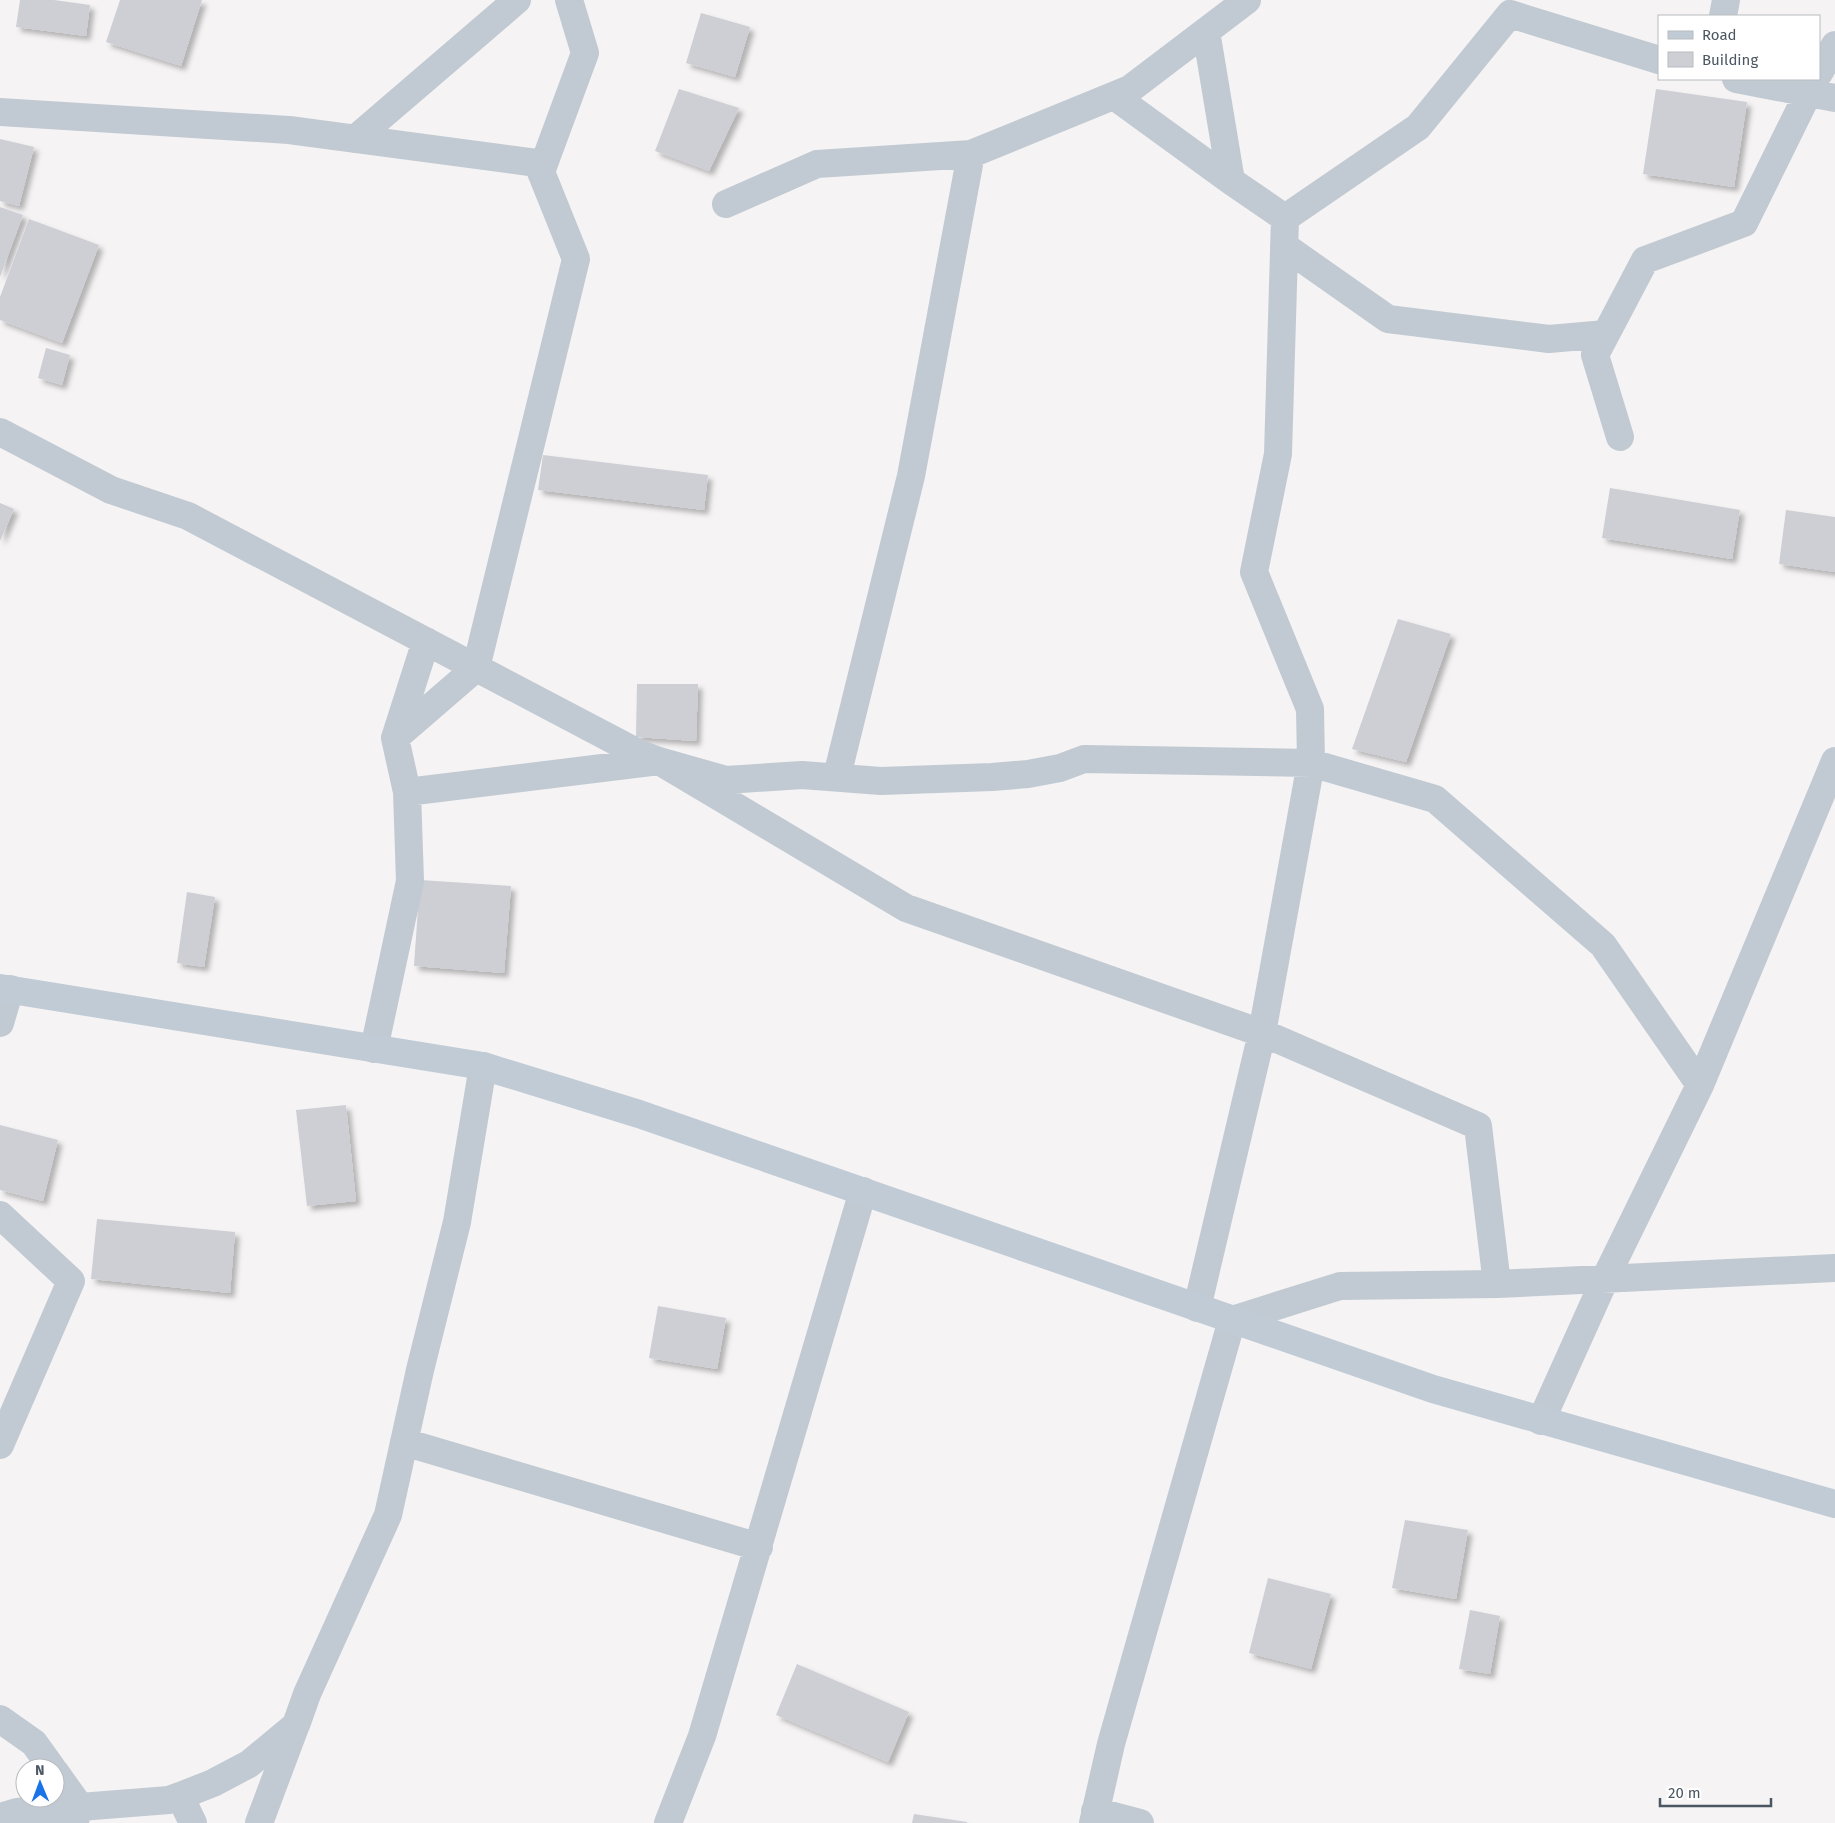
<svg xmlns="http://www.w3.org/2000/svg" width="1835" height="1823" viewBox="0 0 1835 1823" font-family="'Fira Sans',sans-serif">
	<defs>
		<filter id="shadow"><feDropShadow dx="4.5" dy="4.5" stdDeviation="2.5" flood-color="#0004"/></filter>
	</defs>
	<rect width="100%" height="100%" fill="#f5f3f3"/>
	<path fill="#cdcfd5" filter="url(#shadow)" d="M20 0H54L90 5 86 36 16 27Z
		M120 0H202L181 66 106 42Z
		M701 13 750 27 735 77 686 63Z
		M679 89 739 108 709 171 655 151Z
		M1656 89 1747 102 1734 187 1643 174Z
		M0 139 34 147 19 206 0 201Z
		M0 207 23 215 0 277Z
		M29 219 99 245 62 343 0 320V297Z
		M46 348 70 355 62 385 38 378Z
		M543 455 708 475 704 510 538 490Z
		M1610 488 1740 510 1732 559 1602 538Z
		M0 503 14 509 0 541Z
		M1786 510 1835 517V572L1779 564Z
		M1398 619 1451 634 1406 762 1352 749Z
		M637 684H698L696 741 636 737Z
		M420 880 511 886 504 973 414 966Z
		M187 892 215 897 204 967 177 963Z
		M346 1105 356 1201 307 1206 296 1110Z
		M0 1125 58 1140 43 1201 0 1190Z
		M97 1219 235 1232 230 1293 91 1279Z
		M658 1306 726 1318 717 1369 649 1358Z
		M1405 1520 1468 1530 1456 1599 1392 1588Z
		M1268 1578 1331 1594 1311 1669 1249 1653Z
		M1470 1610 1500 1616 1490 1674 1459 1669Z
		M797 1664 909 1712 888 1762 776 1715Z
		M914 1814 967 1822V1823H912Z"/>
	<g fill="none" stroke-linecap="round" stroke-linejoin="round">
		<path stroke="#c1cad2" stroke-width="28" d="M1723 16 1726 0
			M1206 31 1231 181 1285 218
			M1819 73 1835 45
			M1736 79 1835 98
			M1114 96 1231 181
			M0 112 289 130 544 164
			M355 139 517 0
			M726 204 817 164 971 154 1130 89 1247 0
			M1284 246 1388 319 1549 339 1606 334
			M0 432 111 490 188 516 638 753 659 761 906 908 1270 1036 1478 1126 1497 1284
			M1620 437 1595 355 1645 260 1744 223 1815 79
			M395 738 426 641
			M837 776 911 476 971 154
			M407 792 659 761 726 780 802 775 881 781 992 777 1028 774 1060 768 1084 759 1311 763 1435 799 1603 945 1700 1085
			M0 1023 10 989
			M374 1049 410 881 407 792 395 738 476 668 576 259 541 172 585 53 569 0
			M0 1215 71 1281 0 1445
			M1197 1308 1262 1033 1311 763 1310 709 1254 572 1278 454 1285 218 1418 127 1510 14 1659 60
			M1541 1421 1605 1279 1700 1085 1835 761
			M404 1442 759 1547
			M0 1719 34 1743 52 1768
			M55 1772 80 1807
			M180 1796 193 1823
			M1095 1811 1140 1823
			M0 1817 17 1812 80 1807
			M74 1823 80 1807 169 1800 180 1796 213 1783 249 1764 296 1725 307 1694 388 1515 420 1370 457 1222 483 1066
			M259 1823 295 1727
			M668 1823 702 1736 863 1191
			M1093 1823 1111 1744 1232 1320 1340 1286 1497 1284 1835 1268"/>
		<path stroke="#c1cbd6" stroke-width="28" d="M0 988 483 1066 639 1114 1433 1389 1835 1504"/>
	</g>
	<rect x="1658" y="15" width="162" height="65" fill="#ffffff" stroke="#b7bbc0"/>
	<rect x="1668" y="31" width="25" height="8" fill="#c1cbd6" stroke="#b7bbc0"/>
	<text x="1702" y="40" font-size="15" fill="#4a5661">Road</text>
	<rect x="1668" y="52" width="25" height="15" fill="#cdcfd5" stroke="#b7bbc0"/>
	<text x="1702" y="65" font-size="15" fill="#4a5661">Building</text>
	<g transform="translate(40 1783) rotate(359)"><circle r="24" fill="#ffffff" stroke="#b7bbc0"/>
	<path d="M0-4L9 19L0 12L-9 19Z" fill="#1a73e8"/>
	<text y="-8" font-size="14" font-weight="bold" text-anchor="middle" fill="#4a5661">N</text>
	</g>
	<path d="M1660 1798v8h111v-8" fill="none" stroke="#4a5661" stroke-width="2.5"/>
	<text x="1668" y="1798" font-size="15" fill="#4a5661" stroke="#ffffff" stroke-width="4" paint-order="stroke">20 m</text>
</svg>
